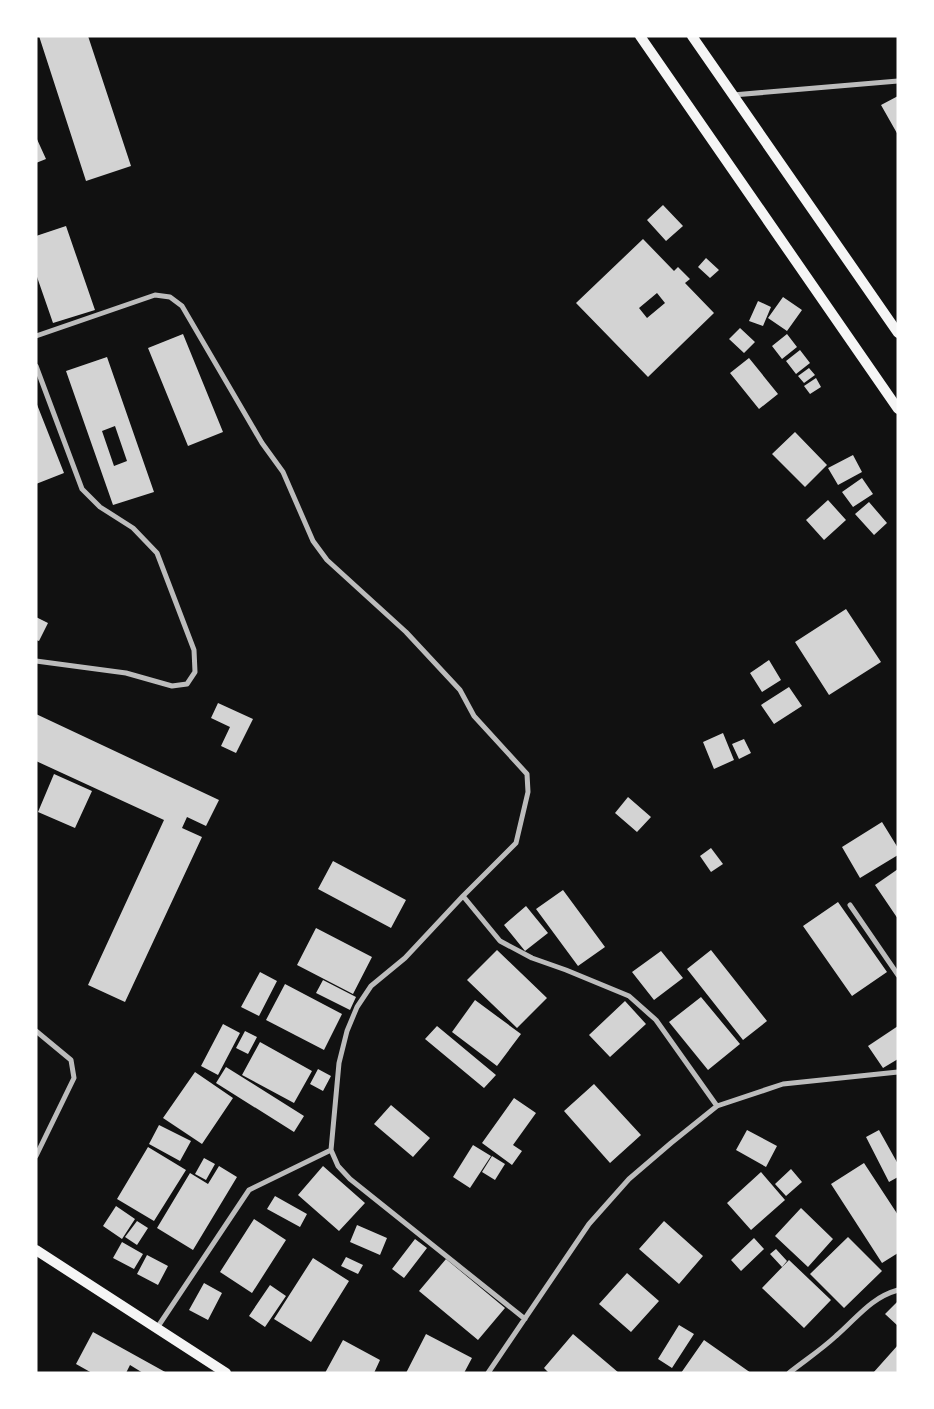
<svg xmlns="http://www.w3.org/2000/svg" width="934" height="1409" viewBox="0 0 934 1409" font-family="Mulish,sans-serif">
	<rect width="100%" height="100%" fill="#111"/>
	<path fill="#d3d3d3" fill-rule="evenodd" d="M39 36H88L131 166 86 181Z
		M898 96V135L881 105Z
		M36 137 46 159 36 163Z
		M663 205 683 226 666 241 647 220Z
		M66 226 95 310 53 323 36 274V236Z
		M643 239 674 271 678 267 690 279 685 283 714 313 648 377 576 303ZM657 293 665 303 647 318 639 308Z
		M706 258 719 270 710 278 698 267Z
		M783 297 802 310 787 331 768 318Z
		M758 301 771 307 763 326 749 321Z
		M740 328 755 342 744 353 729 339Z
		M183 334 223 432 188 446 148 348Z
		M787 334 797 347 782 359 772 346Z
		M800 350 810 363 796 374 786 361Z
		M107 357 154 492 113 505 66 371ZM115 426 127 461 114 466 102 431Z
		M749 358 778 394 759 409 730 373Z
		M809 368 815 375 804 383 798 376Z
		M816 378 821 387 810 394 804 386Z
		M36 402 64 473 36 484Z
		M795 432 827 465 805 487 772 454Z
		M853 455 862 472 838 485 828 468Z
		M862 478 873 494 853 507 842 492Z
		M828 500 846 520 824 540 806 520Z
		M869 502 887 523 874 535 855 514Z
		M846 609 881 662 829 695 795 642Z
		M36 617 48 623 39 641 36 640Z
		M769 660 781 680 762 692 750 673Z
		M789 687 802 706 774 724 761 705Z
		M218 703 253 719 236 753 221 746 230 727 211 718Z
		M36 714 219 800 206 826 187 817 182 828 202 837 125 1002 88 985 164 820 36 761Z
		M723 733 734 760 714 769 703 742Z
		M744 739 751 753 739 759 732 744Z
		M54 774 92 791 75 828 38 812Z
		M628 797 651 817 637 832 615 813Z
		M882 822 898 848V855L860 878 842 847Z
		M711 848 723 864 711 872 700 856Z
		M333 861 406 900 391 928 318 889Z
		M898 869V919L875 885Z
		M563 890 605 947 578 966 536 909Z
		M838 902 887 972 852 996 803 926Z
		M526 906 548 933 525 951 504 925Z
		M316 928 372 957 353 994 297 965Z
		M497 950 547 998 517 1028 467 980Z
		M711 950 767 1021 743 1040 687 969Z
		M661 951 683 978 654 1000 632 972Z
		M260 972 277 981 259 1016 241 1007Z
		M323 980 356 997 350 1010 316 993Z
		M285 984 342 1014 324 1050 266 1020Z
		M701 997 740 1044 708 1070 669 1022Z
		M475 1000 521 1034 497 1066 452 1032Z
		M625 1001 646 1024 610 1057 589 1035Z
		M223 1024 240 1033 218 1075 201 1066Z
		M437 1026 496 1075 484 1088 425 1039Z
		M898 1026V1059L883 1068 868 1046Z
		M245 1031 257 1037 248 1054 236 1048Z
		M260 1042 312 1071 294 1103 242 1075Z
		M226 1067 304 1116 294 1132 216 1083Z
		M318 1069 331 1076 323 1091 310 1084Z
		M195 1072 233 1098 202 1144 163 1118Z
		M594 1084 641 1135 610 1163 564 1111Z
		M514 1098 536 1113 513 1145 522 1151 512 1165 482 1143Z
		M391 1105 430 1138 413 1157 374 1124Z
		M159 1125 191 1141 180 1161 149 1144Z
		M747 1130 777 1146 766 1167 736 1150Z
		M879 1130 898 1164V1177L889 1182 866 1137Z
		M473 1145 491 1156 470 1188 453 1177Z
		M148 1147 186 1170 154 1221 117 1199Z
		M492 1156 505 1164 495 1180 482 1172Z
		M204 1158 215 1164 206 1180 195 1174Z
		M864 1163 898 1215V1253L882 1263 831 1184Z
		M219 1166 237 1177 193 1250 157 1228 190 1173 208 1184Z
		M323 1166 365 1203 339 1231 298 1195Z
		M791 1169 802 1182 786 1196 775 1184Z
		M761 1172 785 1200 751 1230 727 1203Z
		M275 1196 307 1214 300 1227 267 1209Z
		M116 1206 135 1219 122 1239 103 1226Z
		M801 1208 833 1239 808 1267 775 1236Z
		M254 1219 286 1240 252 1293 220 1272Z
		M137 1221 148 1228 137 1245 125 1237Z
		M664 1221 703 1256 679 1284 639 1249Z
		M357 1225 387 1238 380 1255 350 1242Z
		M848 1237 882 1271 844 1308 810 1274Z
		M754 1238 764 1249 741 1271 731 1260Z
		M415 1239 427 1248 404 1278 392 1269Z
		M122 1242 143 1254 134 1269 113 1258Z
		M776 1249 787 1261 782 1267 770 1254Z
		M147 1255 168 1266 158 1285 137 1274Z
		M346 1257 363 1265 358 1274 341 1266Z
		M313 1258 349 1281 311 1342 274 1319Z
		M446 1259 505 1308 478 1340 419 1291Z
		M789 1260 831 1300 804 1328 762 1288Z
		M627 1273 659 1301 631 1332 599 1304Z
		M204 1283 222 1293 208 1320 189 1310Z
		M270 1285 286 1296 265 1327 249 1316Z
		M898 1301V1326L885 1314Z
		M679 1325 694 1334 672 1368 658 1359Z
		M93 1332 167 1373H143L130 1365 126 1373H92L76 1364Z
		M426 1334 472 1358 464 1373H406Z
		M573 1334 619 1373H549L544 1368Z
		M343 1340 380 1360 374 1373H325Z
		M704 1340 751 1373H681Z
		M898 1345V1373H873Z"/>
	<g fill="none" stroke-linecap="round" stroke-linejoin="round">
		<path stroke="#bcbcbc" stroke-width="5" d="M733 95 898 81
			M36 336 155 295 170 297 182 306 262 443 283 472 313 541 327 560 406 632 460 690 474 716 527 774 528 792 516 843 463 896 500 941 532 958 566 970 629 996 656 1020 717 1106
			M36 366 82 489 100 507 133 528 157 553 194 650 195 672 187 684 172 686 126 673 36 661
			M463 896 405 958 371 986 357 1007 347 1031 339 1063 331 1150 338 1166 350 1179 525 1319
			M850 905 898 975
			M36 1031 71 1060 74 1078 36 1156
			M157 1328 249 1190 331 1150
			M488 1373 589 1224 629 1179 671 1143 717 1106 783 1084 898 1072
			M789 1373C804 1361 821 1350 836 1336 857 1318 870 1298 898 1290"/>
		<path stroke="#f5f5f5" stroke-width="10" d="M640 36 898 409
			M692 36 898 333
			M36 1250 226 1373"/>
	</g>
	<rect width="934" height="1409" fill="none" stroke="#ffffff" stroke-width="75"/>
</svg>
